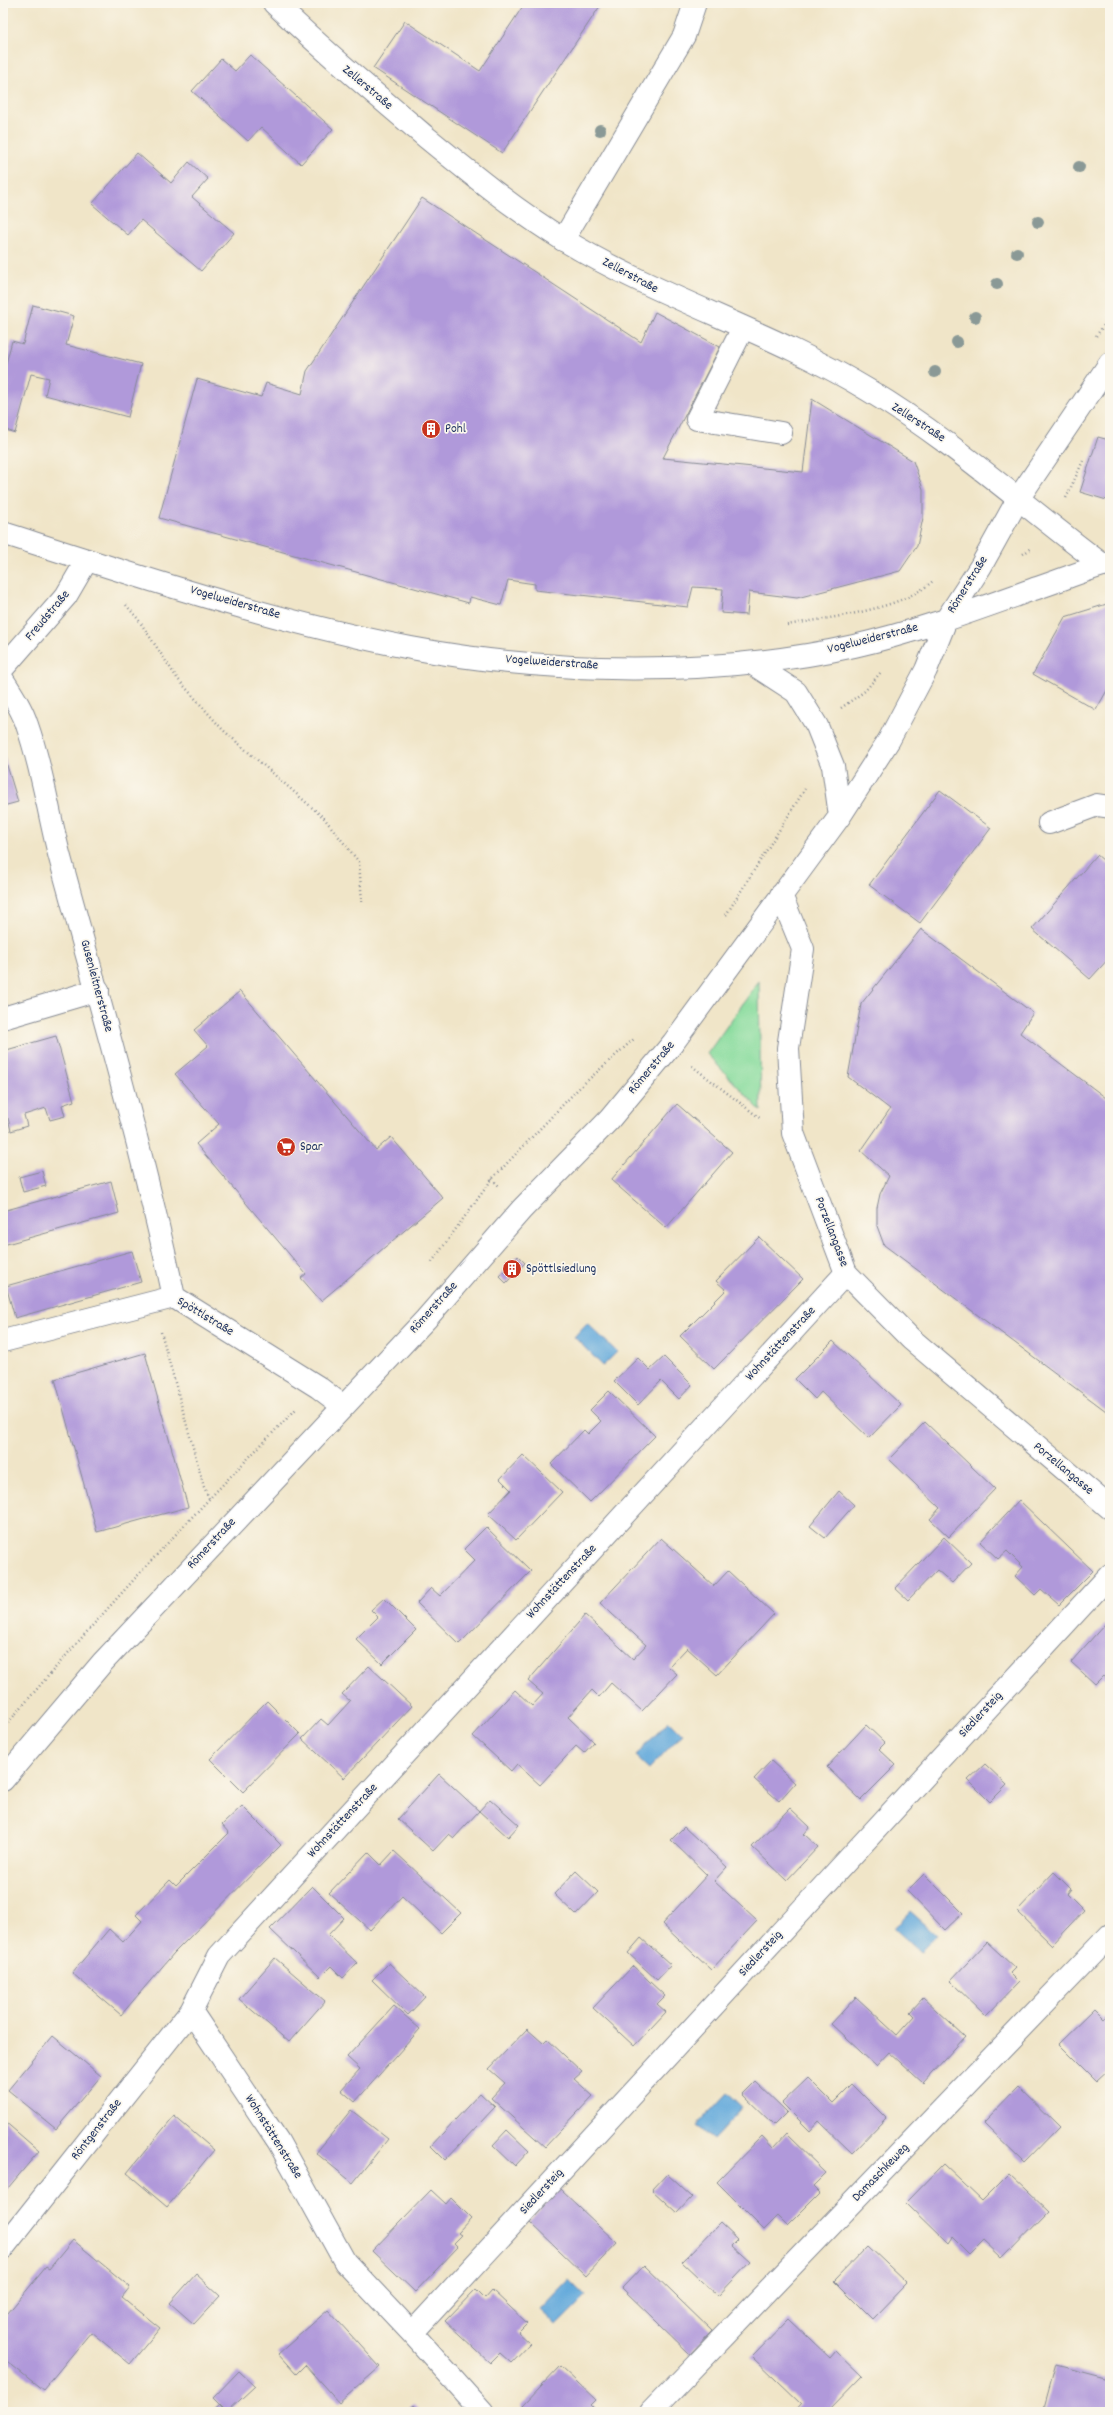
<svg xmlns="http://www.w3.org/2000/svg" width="1113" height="2415" viewBox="0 0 1113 2415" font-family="Dekko,sans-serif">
	<rect width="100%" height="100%" fill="#fbf7ec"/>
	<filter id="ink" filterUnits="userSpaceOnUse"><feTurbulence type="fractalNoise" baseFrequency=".025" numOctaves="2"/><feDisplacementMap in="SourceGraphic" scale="8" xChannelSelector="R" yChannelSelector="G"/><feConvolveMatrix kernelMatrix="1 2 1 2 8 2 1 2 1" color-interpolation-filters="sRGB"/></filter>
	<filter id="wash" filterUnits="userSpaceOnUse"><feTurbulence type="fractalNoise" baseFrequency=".012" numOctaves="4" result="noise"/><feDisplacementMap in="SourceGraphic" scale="16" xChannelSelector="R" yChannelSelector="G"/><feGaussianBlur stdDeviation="0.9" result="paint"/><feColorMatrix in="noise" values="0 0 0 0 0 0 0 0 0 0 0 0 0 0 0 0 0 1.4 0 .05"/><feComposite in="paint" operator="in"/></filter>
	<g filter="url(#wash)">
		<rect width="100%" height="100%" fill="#f0e5c8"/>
		<path fill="#87db9c" stroke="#51857d" d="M759 981 761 1111 707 1054Z"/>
		<path fill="#65aadb" stroke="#406c9c" d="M587 1323 617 1352 603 1366 574 1337Z
			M669 1721 682 1734 649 1769 635 1756Z
			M910 1911 937 1935 920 1952 894 1928Z
			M727 2093 743 2108 713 2140 697 2125Z
			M569 2279 586 2296 556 2326 540 2309Z"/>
		<g id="blocks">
			<path fill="#b099da" d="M525 3H602L502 153 373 68 405 21 480 71Z
				M250 55 333 129 301 164 261 127 248 141 192 91 221 59 235 71Z
				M137 153 171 183 189 162 208 179 192 197 234 233 201 271 141 220 128 235 92 204Z
				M422 198 641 342 655 312 720 347 663 458 803 472 812 399 913 461 923 489V518L917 546 900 571 797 598 749 592 747 615 721 613 723 589 693 587 688 607 535 590V584L508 580 501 605 470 597 469 603 159 518 197 379 261 397 266 383 302 394 307 371Z
				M33 305 74 316 66 345 141 364 128 417 45 395 49 378 31 374 15 433 3 429V375L12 341 23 344Z
				M1098 437 1109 440 1110 437V501L1080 492Z
				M1110 603V685L1096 710 1033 674 1065 617Z
				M3 752 18 802 3 806Z
				M940 790 991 828 920 923 869 885Z
				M1097 855 1110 866V957L1090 979 1032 929Z
				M921 929 1033 1013 1020 1033 1110 1101V1414L884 1245 877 1226V1208L880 1194 889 1176 861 1151 890 1109 848 1077 861 1004Z
				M240 991 376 1150 391 1137 443 1198 321 1301 301 1278 306 1274 196 1144 219 1124 175 1074 208 1046 194 1030Z
				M56 1036 74 1101 62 1105 65 1116 50 1120 46 1108 24 1115 27 1126 11 1131 8 1118 3 1120V1051Z
				M677 1104 732 1152 666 1228 611 1180Z
				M42 1171 46 1186 23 1192 19 1177Z
				M111 1181 119 1213 3 1245V1211Z
				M759 1237 803 1279 714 1369 680 1336 726 1290 716 1281Z
				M132 1251 141 1282 15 1318 6 1286Z
				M518 1256 525 1263 506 1283 499 1276Z
				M833 1341 901 1405 869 1438 821 1392 815 1399 795 1379Z
				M145 1353 188 1507 97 1532 55 1379Z
				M664 1357 692 1385 679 1399 661 1381 638 1405 614 1381 638 1358 650 1370Z
				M609 1391 655 1436 590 1502 551 1464 584 1430 588 1434 601 1421 590 1410Z
				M925 1422 995 1489 949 1537 930 1519 940 1508 889 1459Z
				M523 1455 562 1492 516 1540 488 1514 511 1490 500 1479Z
				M839 1491 854 1505 825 1538 810 1526Z
				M1019 1500 1093 1571 1059 1605 1041 1589 1035 1595 1015 1576 1023 1567 1007 1551 998 1559 980 1542Z
				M486 1527 531 1571 459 1644 417 1603 431 1588 440 1596 475 1560 464 1549Z
				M944 1537 971 1563 952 1583 937 1570 908 1600 895 1588Z
				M661 1538 714 1586 728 1571 774 1614 717 1675 687 1648 669 1667 677 1674 642 1711 611 1683 599 1697 592 1690 568 1717 594 1742 584 1753 576 1746 540 1785 517 1764 511 1771 473 1736 515 1690 532 1706 543 1694 528 1681 585 1615 633 1659 646 1645 600 1603Z
				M384 1598 416 1630 382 1664 356 1639 378 1617 371 1610Z
				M1105 1624 1110 1628V1682L1103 1676 1095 1684 1071 1662Z
				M369 1666 412 1706 344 1778 302 1739 321 1719 328 1725 350 1701 342 1694Z
				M267 1701 300 1734 243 1792 210 1759Z
				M866 1725 885 1743 879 1749 896 1765 861 1800 827 1767Z
				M771 1761 795 1783 779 1801 754 1779Z
				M985 1764 1007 1785 990 1802 968 1780Z
				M439 1774 479 1811 454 1838 449 1834 433 1851 398 1819Z
				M490 1799 519 1825 508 1837 479 1811Z
				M242 1806 281 1845 174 1953 121 2015 72 1973 109 1929 123 1942 142 1921 136 1915 170 1880 176 1886 229 1833 222 1825Z
				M790 1808 810 1827 804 1834 818 1847 787 1880 752 1847Z
				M684 1827 727 1867 714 1881 757 1921 711 1970 662 1924 707 1875 671 1840Z
				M394 1851 461 1913 441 1933 402 1896 370 1930 329 1893 368 1852 381 1865Z
				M576 1871 598 1892 576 1915 554 1894Z
				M1054 1872 1071 1889 1067 1894 1084 1911 1052 1945 1017 1911Z
				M924 1874 963 1913 945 1930 907 1891Z
				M312 1886 344 1918 328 1935 357 1963 343 1978 331 1966 320 1977 270 1929Z
				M641 1938 671 1965 657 1980 628 1953Z
				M987 1942 1015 1968 1010 1973 1019 1982 986 2016 950 1981Z
				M275 1958 325 2001 289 2042 239 1999Z
				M389 1963 425 1997 408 2015 372 1980Z
				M633 1966 665 1996 657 2004 666 2012 634 2046 593 2008Z
				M856 1997 897 2035 914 2016 910 2012 923 1998 965 2037 923 2083 889 2052 876 2066 831 2024Z
				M394 2006 420 2029 355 2102 341 2090 360 2069 347 2057Z
				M1094 2009 1103 2018 1110 2012V2069L1096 2082 1058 2044Z
				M527 2029 543 2043 547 2039 582 2072 574 2079 593 2096 545 2147 491 2098 505 2083 489 2069Z
				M53 2036 101 2076 56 2129 8 2090Z
				M808 2078 833 2103 852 2084 886 2118 852 2153 819 2121 810 2131 782 2103Z
				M755 2081 787 2112 774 2125 742 2094Z
				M1018 2087 1059 2127 1024 2163 983 2123Z
				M480 2093 495 2107 445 2160 431 2146Z
				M351 2110 388 2139 353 2183 316 2153Z
				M174 2116 214 2150 167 2207 127 2173Z
				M3 2120 39 2151 3 2194Z
				M507 2130 529 2151 515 2166 493 2145Z
				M786 2134 826 2173 813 2186 820 2193 787 2226 777 2216 764 2229 717 2182 762 2136 773 2148Z
				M943 2164 982 2201 1009 2174 1048 2211 1002 2258 983 2240 969 2254 952 2237 948 2243 906 2202Z
				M667 2174 692 2197 677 2213 652 2190Z
				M560 2189 617 2243 586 2276 529 2221Z
				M431 2190 446 2204 451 2198 471 2218 458 2232 462 2235 454 2243 458 2247 415 2292 372 2251Z
				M720 2223 738 2240 732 2246 750 2262 718 2296 682 2262Z
				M73 2240 130 2287 122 2297 160 2328 130 2364 91 2332 43 2390 3 2358V2319L46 2267 49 2269Z
				M868 2246 907 2283 872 2319 834 2281Z
				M644 2265 712 2331 690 2354 622 2288Z
				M196 2274 220 2296 194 2324 170 2303Z
				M476 2289 485 2298 492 2290 527 2323 518 2332 530 2343 511 2363 500 2353 490 2363 445 2321Z
				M328 2310 380 2367 339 2403 305 2365 296 2374 278 2354Z
				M789 2319 830 2358 836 2351 862 2376 827 2412H794L801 2404 752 2357Z
				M1056 2365 1110 2379V2412H1043Z
				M560 2366 596 2400 591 2405 598 2412H528L522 2406Z
				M239 2371 255 2386 227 2412 213 2398Z
				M219 2405 226 2412H211Z
				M414 2405 420 2412H406Z"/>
		</g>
	</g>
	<g filter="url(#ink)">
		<use href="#blocks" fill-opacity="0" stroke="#868a93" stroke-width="1"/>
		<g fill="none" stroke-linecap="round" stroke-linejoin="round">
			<g stroke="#868a93" stroke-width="24">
				<path id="lane" d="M563 240 684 36 695 3
					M743 328 697 419 781 433
					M1049 823 1097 805 1110 807
					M3 1018 98 990"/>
			</g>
			<g stroke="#868a93" stroke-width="24">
				<path id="street" d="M274 3C323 50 374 93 426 137 470 173 515 210 564 240 661 299 771 331 868 390 952 440 1025 507 1103 565
					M3 668 66 596 87 560
					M3 680C12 694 22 709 27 725 42 767 48 811 59 854 99 1001 142 1147 174 1297
					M3 1341 174 1297 318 1387 343 1406
					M3 2248 191 2011
					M412 2333 1110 1575
					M483 2412 412 2333 345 2262 278 2141 191 2011 219 1956 846 1273
					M651 2412 1110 1935"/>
			</g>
			<g stroke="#868a93" stroke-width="24">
				<path id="secondary" d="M3 533C137 576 272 621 411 648 549 674 716 677 854 646 916 632 975 610 1034 589 1059 581 1084 570 1110 563
					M753 664 796 692 817 726 833 766 840 816
					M781 895 803 949 788 1048 793 1133 846 1273 911 1339 1110 1508
					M3 1780 102 1663 426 1319 522 1209 609 1120 673 1043 840 816 889 740 926 670 946 620 981 566 1018 499 1110 363"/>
			</g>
			<path stroke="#868a93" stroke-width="2.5" stroke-dasharray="1 3" stroke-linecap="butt" d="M1096 336 1110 317
				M1066 498 1083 461
				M1023 554 1032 548
				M126 605 138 619 177 678 223 730 324 818 359 862 362 902
				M787 625C831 617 899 611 933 581
				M841 708 865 691 881 672
				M726 915 805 789
				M692 1066 761 1119
				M492 1179 500 1187
				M432 1262 492 1179 578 1089 635 1038
				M161 1332 204 1487 209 1498
				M3 1729C96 1618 194 1513 296 1409"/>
			<use href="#lane" stroke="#fff" stroke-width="22"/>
			<use href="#street" stroke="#fff" stroke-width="22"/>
			<use href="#secondary" stroke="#fff" stroke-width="22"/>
		</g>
		<g fill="#8a9996">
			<circle cx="600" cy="130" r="6"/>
			<circle cx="1079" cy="167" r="6"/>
			<circle cx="1038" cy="222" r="6"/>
			<circle cx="1017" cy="253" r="6"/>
			<circle cx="997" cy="284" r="6"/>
			<circle cx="975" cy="317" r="6"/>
			<circle cx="957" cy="342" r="6"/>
			<circle cx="935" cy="372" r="6"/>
		</g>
	</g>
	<defs>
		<g id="building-disc" transform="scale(1)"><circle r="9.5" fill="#c8321e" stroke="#fbf7ec"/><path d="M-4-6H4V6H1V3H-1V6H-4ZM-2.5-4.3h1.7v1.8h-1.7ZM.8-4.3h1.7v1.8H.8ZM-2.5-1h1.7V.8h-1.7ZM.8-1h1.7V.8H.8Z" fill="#fff"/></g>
		<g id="supermarket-disc" transform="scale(1)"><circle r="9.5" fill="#c8321e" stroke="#fbf7ec"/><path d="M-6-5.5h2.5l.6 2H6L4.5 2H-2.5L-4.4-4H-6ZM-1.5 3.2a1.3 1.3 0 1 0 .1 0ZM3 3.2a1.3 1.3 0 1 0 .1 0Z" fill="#fff"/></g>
	</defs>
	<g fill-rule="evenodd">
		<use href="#building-disc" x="431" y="429"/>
		<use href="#supermarket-disc" x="286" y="1147"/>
		<use href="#building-disc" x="512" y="1269"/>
	</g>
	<g text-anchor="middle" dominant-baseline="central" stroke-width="3.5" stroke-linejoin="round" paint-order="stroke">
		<g font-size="13" fill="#1b2f5e" stroke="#fbf7ec">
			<text transform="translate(367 88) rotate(40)">Zellerstraße</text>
			<text transform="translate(630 276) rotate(28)">Zellerstraße</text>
			<text transform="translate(918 423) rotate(33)">Zellerstraße</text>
			<text transform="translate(968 585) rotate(-58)">Römerstraße</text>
			<text transform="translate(235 603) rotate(16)">Vogelweiderstraße</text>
			<text transform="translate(48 616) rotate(-50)">Freudstraße</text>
			<text transform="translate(873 639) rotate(-14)">Vogelweiderstraße</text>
			<text transform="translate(552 663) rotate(4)">Vogelweiderstraße</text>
			<text transform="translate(96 986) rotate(75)">Gusenleitnerstraße</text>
			<text transform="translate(652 1068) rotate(-50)">Römerstraße</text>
			<text transform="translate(831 1232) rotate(69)">Porzellangasse</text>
			<text transform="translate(434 1308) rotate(-48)">Römerstraße</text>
			<text transform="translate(205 1317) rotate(31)">Spöttlstraße</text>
			<text transform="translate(781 1344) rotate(-47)">Wohnstättenstraße</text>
			<text transform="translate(1063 1469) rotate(40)">Porzellangasse</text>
			<text transform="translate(212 1544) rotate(-47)">Römerstraße</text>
			<text transform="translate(562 1582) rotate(-47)">Wohnstättenstraße</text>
			<text transform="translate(981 1715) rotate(-47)">Siedlersteig</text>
			<text transform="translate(343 1821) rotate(-47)">Wohnstättenstraße</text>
			<text transform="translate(761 1954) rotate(-47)">Siedlersteig</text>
			<text transform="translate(97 2130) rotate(-52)">Röntgenstraße</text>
			<text transform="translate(273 2137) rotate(58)">Wohnstättenstraße</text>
			<text transform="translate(881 2173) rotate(-46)">Damaschkeweg</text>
			<text transform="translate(542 2192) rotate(-47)">Siedlersteig</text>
		</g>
		<g font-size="13" fill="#1b2f5e" stroke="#fbf7ec" text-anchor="start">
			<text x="445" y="429">Pohl</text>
			<text x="300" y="1147">Spar</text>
			<text x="526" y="1269">Spöttlsiedlung</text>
		</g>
	</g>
	<rect width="1113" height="2415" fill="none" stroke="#fbf7ec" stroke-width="16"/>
</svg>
